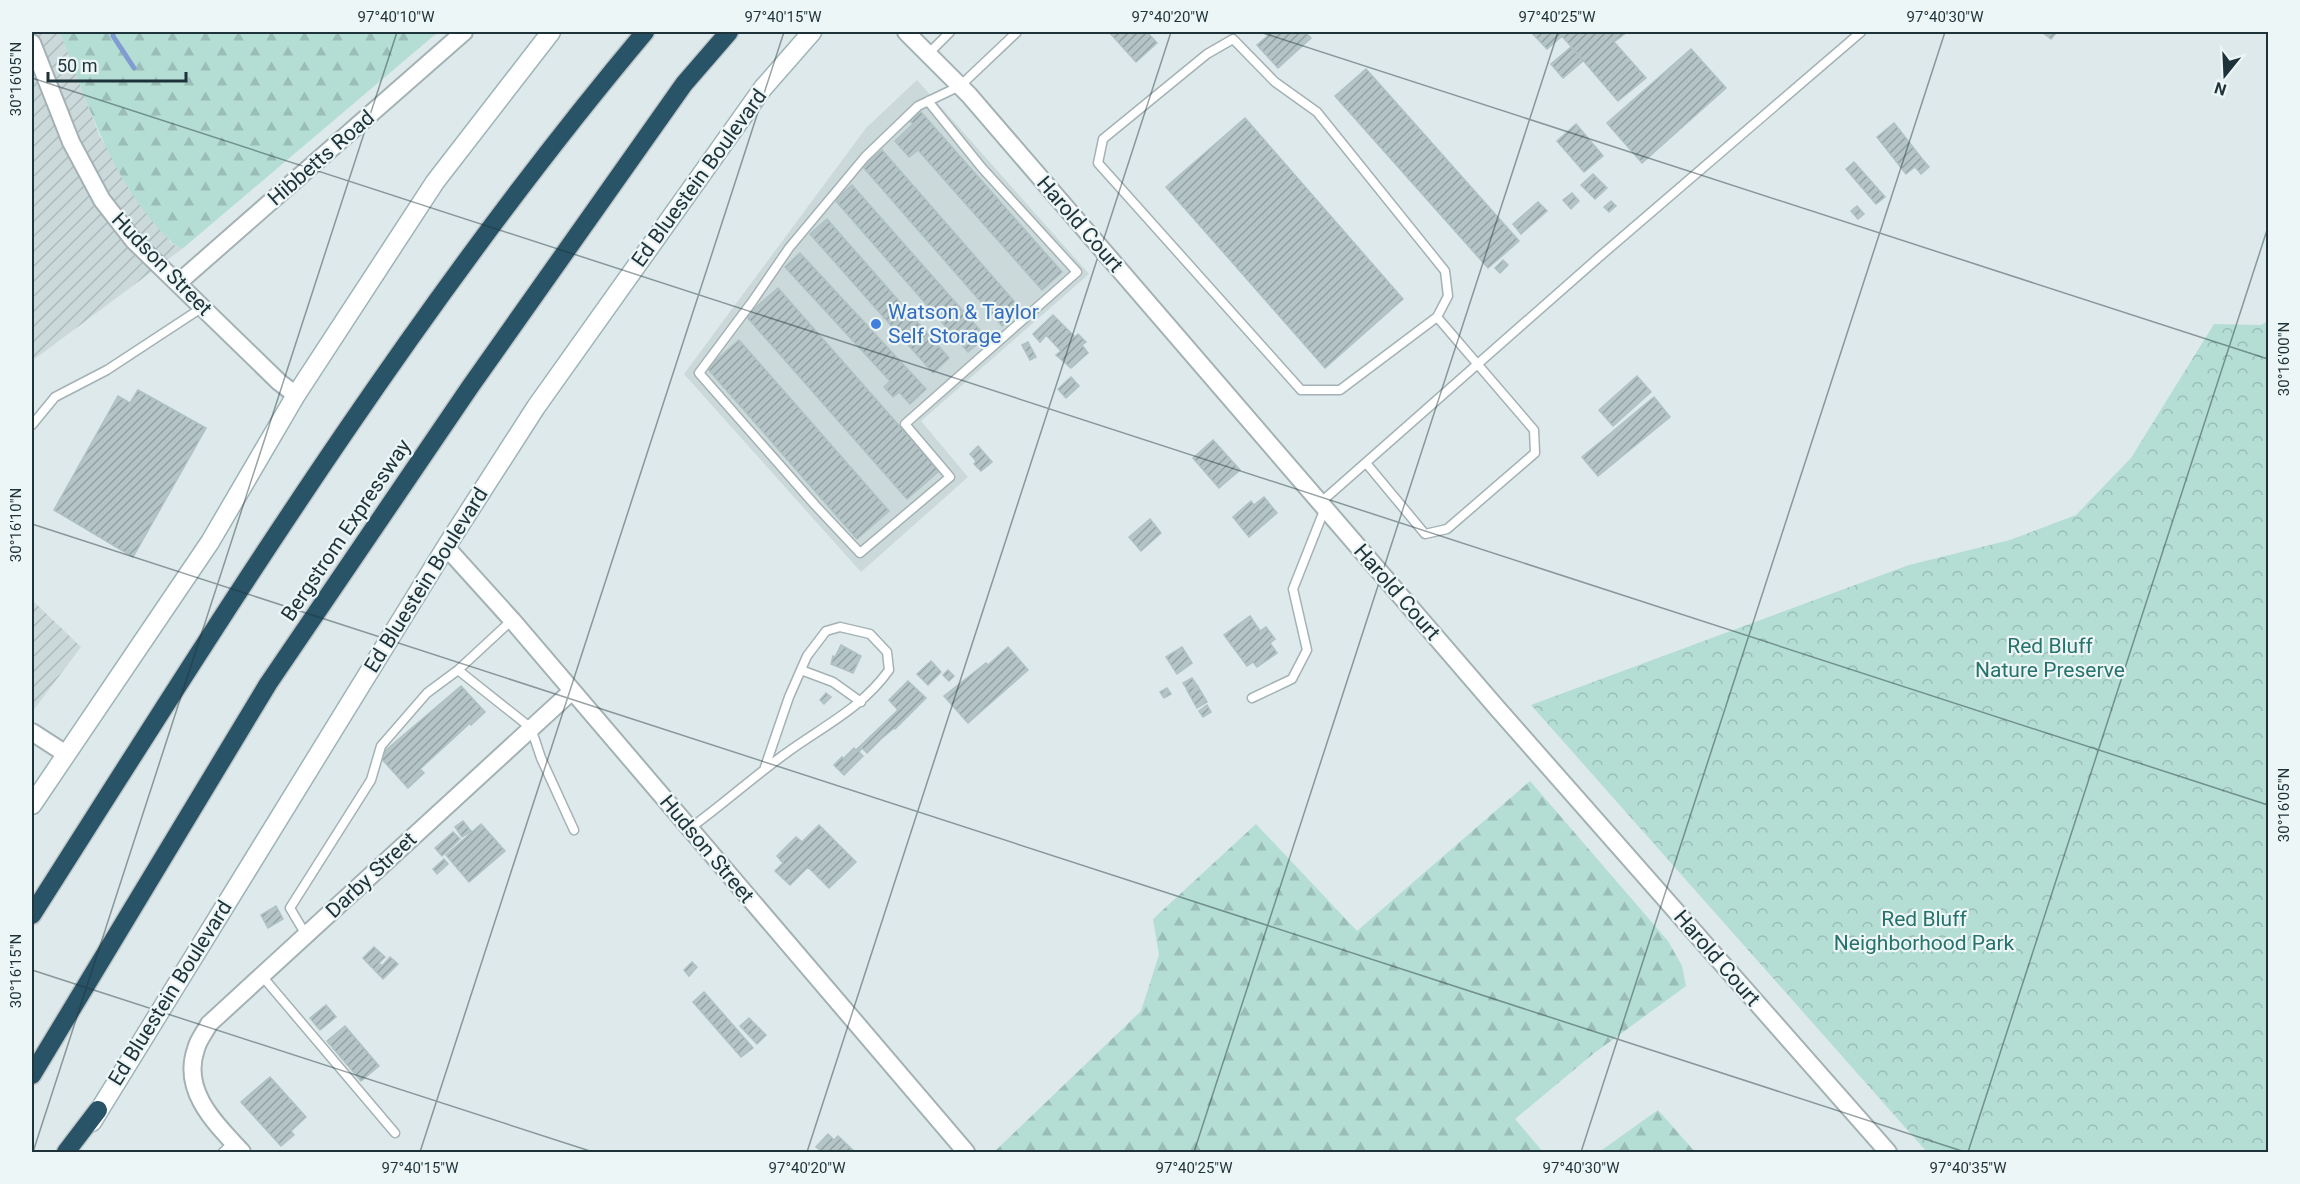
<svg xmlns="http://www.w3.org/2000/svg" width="2300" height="1184" viewBox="0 0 2300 1184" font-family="Roboto,sans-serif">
	<defs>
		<pattern id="industrial-furrows" width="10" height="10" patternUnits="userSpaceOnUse" patternTransform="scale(1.5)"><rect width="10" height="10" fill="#cbd9da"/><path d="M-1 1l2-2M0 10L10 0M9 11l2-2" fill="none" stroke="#aebbbc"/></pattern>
		<pattern id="forest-firs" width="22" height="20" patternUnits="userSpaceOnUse" patternTransform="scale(1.5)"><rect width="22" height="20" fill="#b4ddd4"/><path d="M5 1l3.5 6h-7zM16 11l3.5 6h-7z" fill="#9abeb7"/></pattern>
		<pattern id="park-crowns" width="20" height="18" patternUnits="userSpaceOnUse" patternTransform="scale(1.5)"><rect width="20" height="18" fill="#b4ddd4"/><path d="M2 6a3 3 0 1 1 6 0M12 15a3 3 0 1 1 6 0" fill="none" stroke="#9abeb7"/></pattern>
		<pattern id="building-hatch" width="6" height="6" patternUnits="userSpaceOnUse" patternTransform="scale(1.5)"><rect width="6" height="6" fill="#b5c5c7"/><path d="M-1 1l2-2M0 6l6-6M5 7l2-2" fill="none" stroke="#93a1a3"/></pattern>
	</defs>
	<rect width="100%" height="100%" fill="#dde9ea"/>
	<path fill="#cbd9da" d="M917 80 1089 274 921 421 968 477 861 572 684 374 866 128Z"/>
	<path fill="url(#industrial-furrows)" d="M32 32H60L100 137 171 243 182 249 32 361Z
		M32 600 81 647 32 712Z"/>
	<path fill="url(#forest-firs)" d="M60 32H438L182 249C169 242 162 232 152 221 107 166 85 97 60 32Z
		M1530 781 1668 941 1682 966 1686 986 1593 1054 1515 1119 1543 1152H994L1141 1011 1159 955 1153 919 1256 824 1357 931Z
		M1658 1110 1695 1152H1599Z"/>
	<path fill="url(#park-crowns)" d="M2268 321V1152H1927L1531 705 1909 565 2010 540 2076 515 2131 458 2214 324 2261 325Z"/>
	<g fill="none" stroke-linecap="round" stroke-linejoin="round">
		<path stroke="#819bd3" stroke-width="5" d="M113 32V36L134 68"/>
	</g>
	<path fill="url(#building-hatch)" stroke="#afc1c3" stroke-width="1.5" d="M1109 32H1147L1157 43 1136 62Z
		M1272 32H1305L1311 38 1278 68 1257 45Z
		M1531 32H1627L1614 42 1646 78 1618 101 1562 36 1547 49Z
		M2042 32H2057L2051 39Z
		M1571 47 1583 61 1563 78 1551 64Z
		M1691 49 1726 88 1642 163 1607 123Z
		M1366 69 1519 241 1488 268 1335 96Z
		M921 112 1062 272 1042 290 918 150 909 157 895 141 913 124 910 121Z
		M1245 118 1403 299 1325 368 1166 187Z
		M1894 123 1923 160 1906 174 1877 137Z
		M1576 124 1603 156 1584 172 1557 141Z
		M882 150 1021 309 1002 326 863 167Z
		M1924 161 1929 167 1921 174 1916 168Z
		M1854 162 1885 197 1876 204 1846 169Z
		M1593 174 1607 188 1595 199 1581 185Z
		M852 185 986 337 968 352 835 200Z
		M1572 193 1579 201 1571 209 1563 200Z
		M1611 201 1616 206 1609 212 1604 207Z
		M1538 202 1547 211 1521 234 1513 224Z
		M1857 206 1864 214 1858 219 1851 211Z
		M827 219 949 358 933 373 810 234Z
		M800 253 926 389 910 404 899 392 893 397 884 387 890 381 785 267Z
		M1503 260 1508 265 1500 273 1495 268Z
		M778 288 939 471 907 499 746 316Z
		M1053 315 1075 337 1078 334 1086 342 1082 345 1088 353 1071 368 1056 355 1061 351 1046 335 1040 342 1033 334Z
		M739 340 889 511 857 539 707 368Z
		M1028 342 1036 357 1030 360 1022 345Z
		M1637 376 1651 392 1613 426 1599 410Z
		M1071 377 1079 386 1066 398 1058 389Z
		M138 390 206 428 133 557 54 510 118 396 130 403Z
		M1654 397 1670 417 1598 476 1582 457Z
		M1213 440 1240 470 1219 488 1193 458Z
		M978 446 992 462 981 471 974 464 976 461 970 454Z
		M1264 497 1277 513 1249 537 1233 517 1251 501 1254 505Z
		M1150 519 1161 533 1141 551 1129 537Z
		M1250 616 1260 631 1266 627 1275 639 1270 643 1277 653 1257 667 1253 662 1247 666 1224 635Z
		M841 645 861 656 853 673 831 664 833 656 835 657Z
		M1008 647 1028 670 968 723 944 696 986 663 988 665Z
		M1182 647 1192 663 1177 674 1166 657Z
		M931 661 941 672 928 685 917 674Z
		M948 670 954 676 949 681 943 675Z
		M1192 678 1196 684 1187 689 1183 683Z
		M908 681 926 698 895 729 894 728 881 739 867 753 862 748 859 752 863 756 844 775 834 765 842 757 845 761 844 758 854 748 856 750 898 710 889 700Z
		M1197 685 1207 702 1197 708 1187 690Z
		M461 686 485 712 471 725 470 723 420 769 424 773 408 788 379 756Z
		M1167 688 1171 694 1164 698 1160 692Z
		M826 693 831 697 824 704 820 700Z
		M1207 705 1211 712 1203 717 1199 711Z
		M463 821 471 831 462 837 455 827Z
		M481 824 505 851 469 882 446 855Z
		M819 825 856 862 829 888 808 867 790 885 775 871 783 863 777 856 796 837 802 842Z
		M453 832 460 839 442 856 435 848Z
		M444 859 448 864 437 874 433 869Z
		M276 906 283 919 268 928 261 915Z
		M374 947 385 957 379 963 382 966 390 957 398 964 383 979 363 958Z
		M692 962 697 967 689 976 684 970Z
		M704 992 753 1048 741 1057 693 1002Z
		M326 1005 336 1017 320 1030 310 1018Z
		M749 1018 766 1035 757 1044 740 1026Z
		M345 1026 379 1066 361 1081 327 1041Z
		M270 1077 306 1117 291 1131 294 1135 281 1146 241 1102Z
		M828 1134 834 1140 838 1136 855 1152H823L816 1147Z"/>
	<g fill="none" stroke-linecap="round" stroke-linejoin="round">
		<g stroke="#a4b2b5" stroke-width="11">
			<path id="service" d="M928 54 950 32
				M928 101 982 168 1077 272 905 424 950 477 860 553 815 505 699 373 752 302 789 248 865 157 918 106 960 86 1017 32
				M32 425 55 397 107 370 203 307
				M1366 463 1425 534 1447 529 1535 453 1534 430 1437 317 1448 296 1445 271 1317 112 1275 82 1233 39 1207 54 1103 139 1098 163 1301 390H1340L1437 317
				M1320 503 1598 258 1861 32
				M458 670 512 620
				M801 670 833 682 861 702
				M1252 698 1292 679 1307 650 1293 589 1325 508
				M689 829C722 805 752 778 785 754 823 726 861 709 889 670L887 652 870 634 840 627 826 631 807 656 789 697 764 770
				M306 935 290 908 371 780 381 746 427 693 458 670 531 728 541 758 574 830
				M262 976 395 1133
				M223 1152 233 1143"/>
		</g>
		<g stroke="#a4b2b5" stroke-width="20">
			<path id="minor" d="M906 32 969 95 1497 708 1888 1152
				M32 43 71 142 102 200 134 241 279 382 296 395
				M178 283 464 32
				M446 547 512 620 966 1152
				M32 732 66 754
				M242 1152C216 1124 181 1091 196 1049 198 1040 205 1032 209 1024L572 691"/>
		</g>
		<g stroke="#9eb4b9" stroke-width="21">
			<path id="secondary" d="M32 805 210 542 296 395 435 182 551 32
				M92 1122 446 547 536 407 763 88 812 32"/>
		</g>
		<g stroke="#c0c6c8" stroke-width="21">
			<path id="motorway" d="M32 915C224 613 414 307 645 32
				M32 1075 268 684 470 387 684 84 729 32
				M66 1152 98 1110"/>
		</g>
		<use href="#service" stroke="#fff" stroke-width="8"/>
		<use href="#minor" stroke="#fff" stroke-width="16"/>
		<use href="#secondary" stroke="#fff" stroke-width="18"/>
		<use href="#motorway" stroke="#295367" stroke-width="18"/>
	</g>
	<path fill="none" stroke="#1e3239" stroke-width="1.5" stroke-opacity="0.45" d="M1260 32 2268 359M32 78 2268 805M32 524 1965 1152M32 970 593 1152M33 1152 397 32M420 1152 784 32M807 1152 1171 32M1194 1152 1558 32M1581 1152 1945 32M1968 1152 2268 227"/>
	<circle fill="#3f7fe0" stroke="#edf6f6" stroke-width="2" cx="876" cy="324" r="6"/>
	<g text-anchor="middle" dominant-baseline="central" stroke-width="4.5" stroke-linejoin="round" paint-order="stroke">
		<g font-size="21" fill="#1e3239" stroke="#edf6f6">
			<text transform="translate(321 158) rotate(-41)">Hibbetts Road</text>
			<text transform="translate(699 178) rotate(-54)">Ed Bluestein Boulevard</text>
			<text transform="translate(1080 224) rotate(49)">Harold Court</text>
			<text transform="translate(162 264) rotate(46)">Hudson Street</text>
			<text transform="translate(346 530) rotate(-56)">Bergstrom Expressway</text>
			<text transform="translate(426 580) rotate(-58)">Ed Bluestein Boulevard</text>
			<text transform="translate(1397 592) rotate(49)">Harold Court</text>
			<text transform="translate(707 849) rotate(50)">Hudson Street</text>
			<text transform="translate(371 875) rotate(-43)">Darby Street</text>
			<text transform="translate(1717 958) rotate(49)">Harold Court</text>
			<text transform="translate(170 993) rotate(-58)">Ed Bluestein Boulevard</text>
		</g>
		<g font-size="21" fill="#366cbe" stroke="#edf6f6" text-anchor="start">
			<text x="888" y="312">Watson &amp; Taylor<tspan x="888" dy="24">Self Storage</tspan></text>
		</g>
		<g font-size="21" fill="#27726b" stroke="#edf6f6">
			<text x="2050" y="646">Red Bluff<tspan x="2050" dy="24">Nature Preserve</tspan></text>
			<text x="1924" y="919">Red Bluff<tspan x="1924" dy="24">Neighborhood Park</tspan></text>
		</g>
	</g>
	<rect width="2300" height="1184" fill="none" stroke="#edf6f6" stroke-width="66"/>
	<g transform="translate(2225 75) rotate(198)" stroke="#edf6f6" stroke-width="4.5" paint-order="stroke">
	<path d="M0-4.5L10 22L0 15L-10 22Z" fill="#1e3239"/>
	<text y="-9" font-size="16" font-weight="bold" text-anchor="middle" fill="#1e3239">N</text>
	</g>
	<path d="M48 72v9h138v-9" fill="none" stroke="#1e3239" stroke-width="3"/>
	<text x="57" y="72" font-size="18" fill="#1e3239" stroke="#edf6f6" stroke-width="4.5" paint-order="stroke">50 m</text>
	<rect x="33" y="33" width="2234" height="1118" fill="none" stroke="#1e3239" stroke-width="2"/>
	<g font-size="15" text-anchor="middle" fill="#1e3239">
		<text x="396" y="22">97°40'10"W</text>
		<text x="783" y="22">97°40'15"W</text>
		<text x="1170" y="22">97°40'20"W</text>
		<text x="1557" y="22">97°40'25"W</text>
		<text x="1945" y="22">97°40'30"W</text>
		<text transform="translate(16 79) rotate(-90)" y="5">30°16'05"N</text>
		<text transform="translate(2284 359) rotate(-90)" y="5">30°16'00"N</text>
		<text transform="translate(16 525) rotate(-90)" y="5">30°16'10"N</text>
		<text transform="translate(2284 805) rotate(-90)" y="5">30°16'05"N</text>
		<text transform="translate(16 971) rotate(-90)" y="5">30°16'15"N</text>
		<text x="420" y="1173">97°40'15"W</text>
		<text x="807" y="1173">97°40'20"W</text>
		<text x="1194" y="1173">97°40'25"W</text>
		<text x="1581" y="1173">97°40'30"W</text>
		<text x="1968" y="1173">97°40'35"W</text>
	</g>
</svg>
